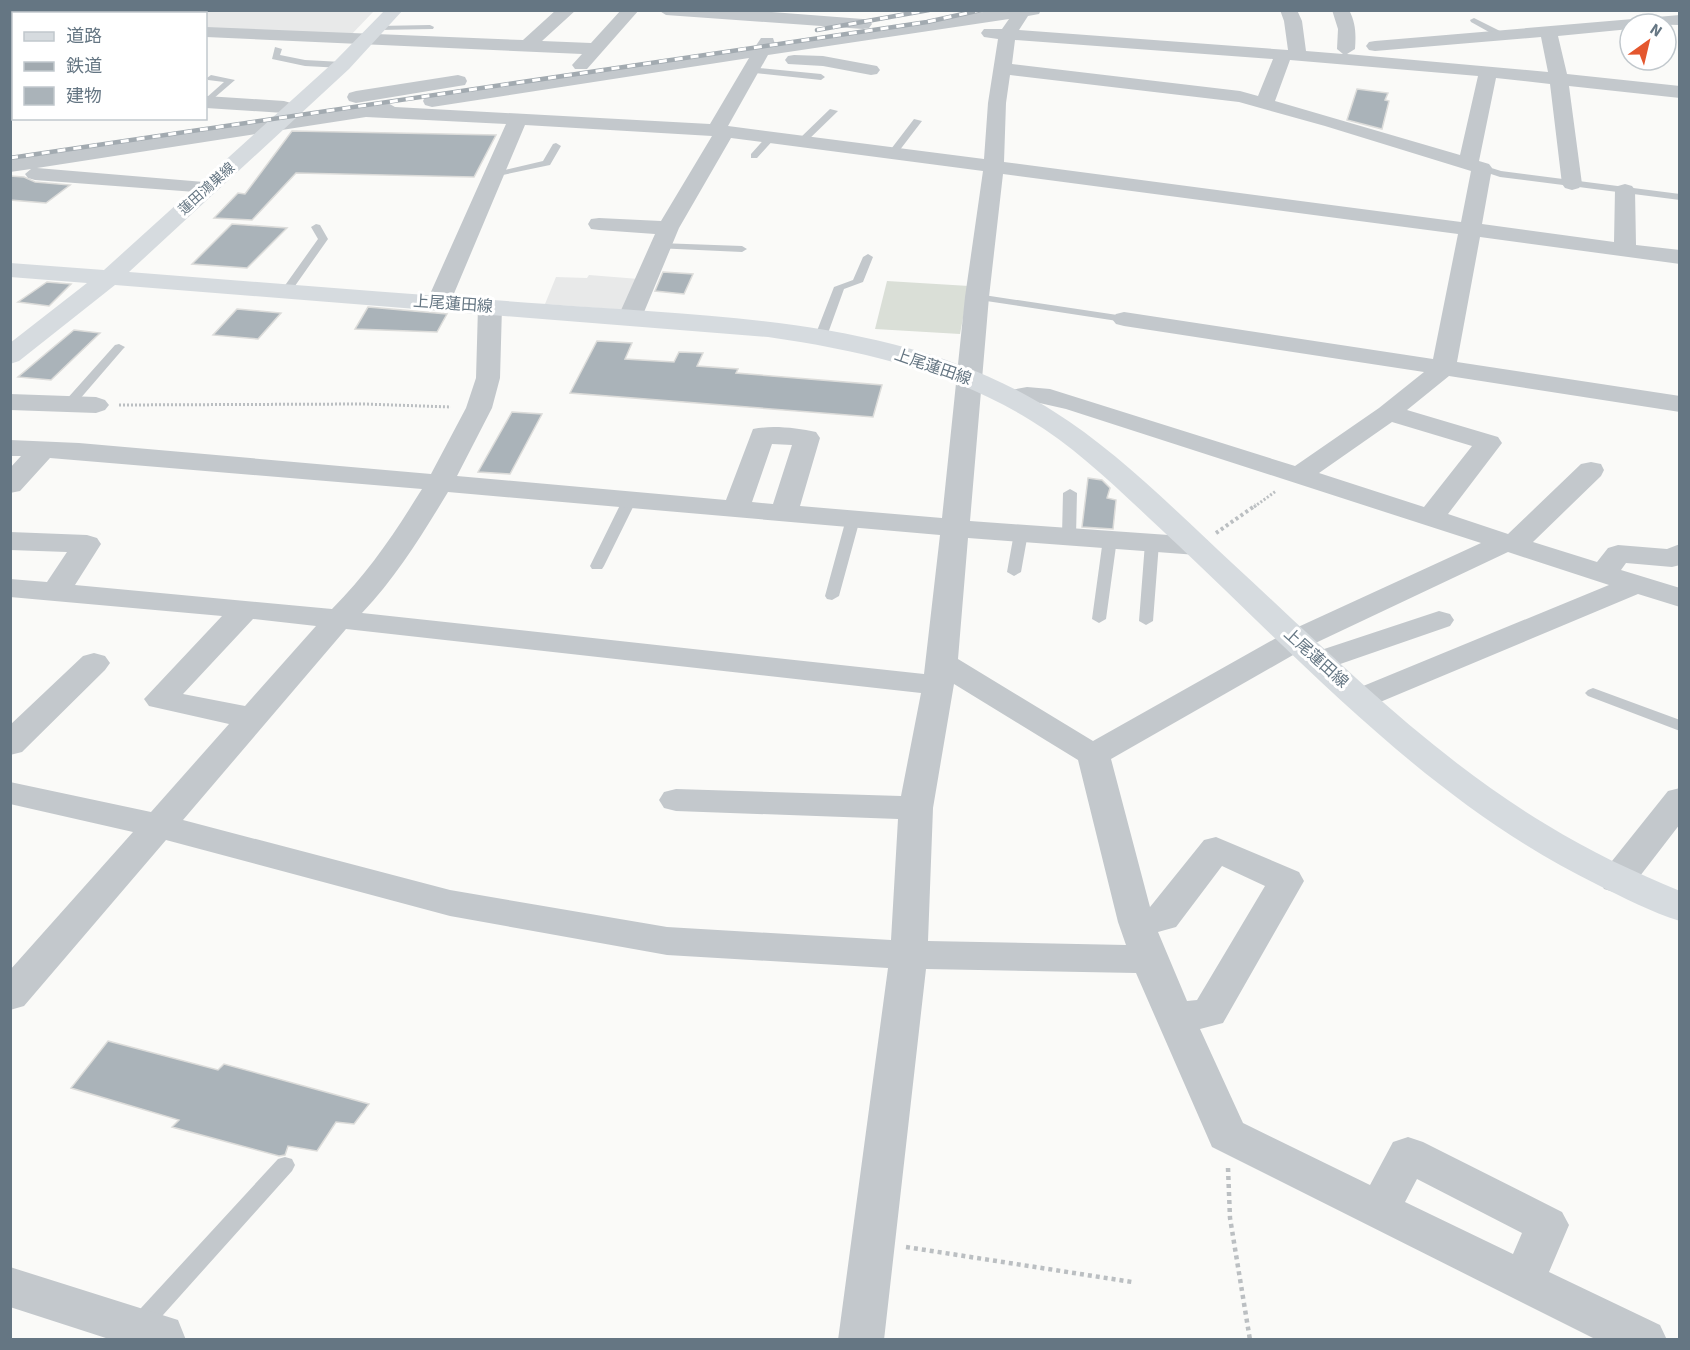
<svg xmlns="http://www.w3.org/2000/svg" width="1690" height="1350" viewBox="0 0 1690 1350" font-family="'Source Sans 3','Noto Sans JP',sans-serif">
	<rect width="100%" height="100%" fill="#fafaf8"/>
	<path fill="#e8e9e9" d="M66 10 374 11 349 37 206 30V14H62Z
		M589 275 639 279 626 310 545 304 556 277 587 278Z"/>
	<path fill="#dadfd7" d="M887 281 969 286 960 334 875 329Z"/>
	<path fill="#aab3b9" stroke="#dcdcda" stroke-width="1.5" d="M1357 89 1388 93 1385 100 1389 101 1382 129 1347 120Z
		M292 131 496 135 474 177 296 173 252 220 214 218 238 193 245 194Z
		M10 176 24 177 35 182 70 185 46 203 10 200Z
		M232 224 287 228 247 268 192 264Z
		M663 272 693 274 684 294 655 291Z
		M47 282 71 284 49 306 18 302Z
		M368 307 447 314 437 332 355 329Z
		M237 309 281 313 258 339 213 335Z
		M74 330 100 333 51 380 18 377Z
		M597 341 632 343 625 359 674 362 679 352 703 353 697 366 738 369 736 373 882 385 873 417 570 393Z
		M512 412 542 414 510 474 478 472Z
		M1088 478 1102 480 1110 488 1107 498 1116 500 1113 529 1082 527Z
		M108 1041 218 1070 224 1064 369 1104 354 1124 336 1122 317 1151 288 1146 285 1155 279 1156 172 1127 179 1120 71 1088Z"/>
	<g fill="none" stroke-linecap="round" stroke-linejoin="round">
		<path stroke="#bbbfc2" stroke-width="3" stroke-dasharray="2 2" stroke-linecap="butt" d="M119 405 364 404 451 407
			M1254 507 1276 491"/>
		<path stroke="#bbbfc2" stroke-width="4" stroke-dasharray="3 3" stroke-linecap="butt" d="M1216 533 1256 505"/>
		<path stroke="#bbbfc2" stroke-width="4.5" stroke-dasharray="4 4" stroke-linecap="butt" d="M1228 1168 1230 1218 1250 1340
			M906 1247 1132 1282"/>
		<path fill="#c3c8cc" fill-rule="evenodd" d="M1474 18 1504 33 1505 35 1498 37 1471 22 1470 20Z
			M430 25 434 27 433 29 378 30 374 28 378 26Z
			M275 47 282 49 280 55 305 60 342 62 346 65 342 68 305 66 272 59Z
			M749 67 821 74 825 77 821 80 746 72V68Z
			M211 75 235 80 206 105V98L224 82 208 80 207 78Z
			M830 109 838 111 805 143H799V139Z
			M914 119 922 121 896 155H890L888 153Z
			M768 135 776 137 757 158H751V154Z
			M556 143 561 146 550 165 493 177 488 174 543 161 553 144Z
			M1482 165 1501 171 1680 194V200L1500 177 1479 170 1477 168Z
			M316 224 320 225 328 239 290 293H282L281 291 318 239 311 227Z
			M659 243 742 246 747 249 742 252 655 248V244Z
			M868 254 873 257 863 282 844 289 827 336 821 339 817 338 815 336 834 287 853 280 863 257Z
			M977 294 1124 316 1130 319 1124 322 973 299V295Z
			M119 344 125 347 123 349 73 407H65V401L115 345Z
			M1070 489 1077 493 1076 536 1069 540 1062 536 1063 493Z
			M630 495 637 499 604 566 602 569H592L590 566 623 499Z
			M853 515 860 519 839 596 832 600 827 599 825 596 846 519Z
			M1021 529 1028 533 1021 572 1014 576 1007 572 1014 533Z
			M1110 535 1117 539 1106 619 1099 623 1092 619 1103 539Z
			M1152 539 1159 543 1153 621 1146 625 1139 621 1145 543Z
			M1593 688 1680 720V731L1588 696 1585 693 1588 690Z
			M285 1157 292 1159 295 1165 292 1171 146 1334 138 1337 130 1334 127 1327 130 1320 278 1159Z"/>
		<path fill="#c3c8cc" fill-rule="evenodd" d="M52 10H70L68 14H50Z
			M556 10H576L542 41 591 43 621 10H639L587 69H575L572 65 582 54 206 37V27L523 40Z
			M658 10H745L863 19 869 20 872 24 869 28 863 29 666 15Z
			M996 10H1041L1039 14 1028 16 1019 30 1288 50 1284 21 1280 10H1297L1302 21 1306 51 1343 54 1337 49 1338 29 1332 10H1349C1356 23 1356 35 1355 49L1347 54 1548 72 1541 37 1375 51 1369 50 1366 46 1369 42 1375 41 1680 15V25L1630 24V29L1558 36 1567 74 1680 86V98L1569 86 1582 184 1579 188 1572 190 1565 188 1562 184 1550 84 1496 78 1479 161 1489 164 1492 168 1482 224 1614 242 1615 190 1618 186 1625 184 1632 186 1635 190 1636 245 1680 250V264L1480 237 1457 362 1680 396V412L1449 376 1407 410 1498 437 1502 443 1448 514 1508 534 1581 464 1591 462 1601 464 1604 470 1601 476 1533 542 1597 562 1608 548 1618 545 1667 549 1680 544V565L1672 567 1626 563 1621 570 1680 588V607L1638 594 1373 705 1362 708 1351 705 1346 698 1351 691 1609 585 1508 552 1307 647 1111 759 1150 907 1204 840 1216 837 1299 872 1304 881 1223 1023 1200 1029 1243 1123 1370 1185 1393 1142 1408 1137 1423 1142 1562 1212 1569 1225 1549 1272 1660 1325 1667 1340H1597L1212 1147 1136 973 926 969 884 1340H838L888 968 667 955 450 916 166 840 24 1006 10 1010V970L133 832 10 804V782L151 812 229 724 149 706 144 699 222 616 10 597V579L47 582 67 552 10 550V532L87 535 97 538 101 544 75 585 332 609C369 572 394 534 422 489L50 458 20 491 10 493V468L21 456H10V440L79 443 431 474 466 408 476 378 478 307 482 302 490 300 498 302 502 307 500 378 492 408 457 476 726 500 753 429C772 425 797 428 816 432L820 438 800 506 942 518 965 297 983 171 731 138 679 228 642 317 638 322 630 324 622 322 618 317 655 234 599 230 591 229 588 224 591 219 599 218 661 221 712 136 525 125 450 303 446 308 438 310 430 308 426 303 506 124 366 117 37 168 216 183 219 187 216 191 209 193 35 180 28 178 25 174 31 169 10 172V160L386 102 395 107 710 124 749 58 432 107 425 105 423 101 425 97 432 95 755 47 761 38H773L775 44ZM1009 19 1002 29H984L981 33 984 37 998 39 988 103 984 159 728 126 768 55ZM1015 40 1273 59 1258 96 1240 91 1012 64ZM1290 60 1478 76 1460 155 1275 101ZM1010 75 1239 102 1325 126 1471 171 1461 222 1004 162 1006 103ZM1003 174 1458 234 1433 359 1124 312 1116 314 1112 319 1116 324 1124 326 1424 372 1379 408 1295 466 1050 389 1027 387 1001 392 997 397 1001 402 1010 405 1035 402 1066 409 1481 543 1285 633 1093 741 958 659 968 538 1197 555 1207 552 1211 546 1207 540 1197 537 970 521 989 297ZM1392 422 1472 446 1424 507 1319 473ZM772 444 792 445 773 504 752 502ZM448 492 940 535 924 674 362 613C397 576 422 535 448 492ZM253 619 316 626 245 706 183 694ZM346 629 921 693 901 796 676 789 664 792 659 800 664 808 676 811 898 819 891 940 667 927 450 890 183 820ZM954 684 1078 760 1118 922 1126 945 928 941 933 808ZM1222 866 1265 886 1197 1000 1187 1001 1158 932 1176 927ZM1417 1179 1522 1233 1513 1254 1405 1202Z
			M10 17 14 18V28L10 27Z
			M794 55 823 56 877 66 880 70 877 74 871 75 823 66 788 64 785 60 788 56Z
			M458 75 465 77 467 81 465 85 356 103 349 101 347 97 349 93 356 91Z
			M10 83H14V95H10Z
			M206 96 284 101 291 103 293 107 291 111 284 113 206 108Z
			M10 394 96 397 105 400 109 405 105 410 96 413 10 410Z
			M1439 611 1450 614 1454 620 1450 626 1320 671 1309 668 1304 661 1309 654Z
			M94 653 105 656 110 663 105 670 22 752 10 755V725L83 656Z
			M1680 788V824L1630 889 1617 893 1604 889 1599 880 1604 871 1668 791Z
			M10 1267 178 1320 186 1340H112L10 1307Z"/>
		<path fill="#d6dbdf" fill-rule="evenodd" d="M385 10H403L349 69 129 272C268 283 407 294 547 304 715 317 906 317 1053 411 1116 450 1178 513 1232 563 1332 655 1430 755 1547 825 1589 851 1634 872 1680 891V921C1651 912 1624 898 1598 885 1434 805 1309 669 1178 545 1132 503 1083 452 1030 420 951 371 859 350 768 337L115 285 19 361 10 364V343L87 283 10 277V263L104 270 335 61Z"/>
		<g stroke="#a2aab0" stroke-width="4.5">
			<path id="rail" d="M817 30 929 10
				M10 158 927 22 981 10"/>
		</g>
		<use href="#rail" stroke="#fff" stroke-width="3" stroke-dasharray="8" stroke-linecap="butt"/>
	</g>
	<g text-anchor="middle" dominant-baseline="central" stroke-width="6" stroke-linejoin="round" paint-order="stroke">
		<g font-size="14" fill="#657683" stroke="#fff">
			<text transform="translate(207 189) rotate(-42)">蓮田鴻巣線</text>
		</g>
		<g font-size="16" fill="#657683" stroke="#fff">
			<text transform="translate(453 304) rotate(4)">上尾蓮田線</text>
			<text transform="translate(933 367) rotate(19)">上尾蓮田線</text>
			<text transform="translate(1316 658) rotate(42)">上尾蓮田線</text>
		</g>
	</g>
	<rect width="1690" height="1350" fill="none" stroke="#657683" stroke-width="24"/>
	<rect x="12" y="12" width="195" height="108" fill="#ffffff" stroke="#c1c8cd" stroke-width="1.5"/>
	<rect x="24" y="32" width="30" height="9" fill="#d6dbdf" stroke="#c1c8cd" stroke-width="1.5"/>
	<text x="66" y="42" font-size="18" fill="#657683">道路</text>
	<rect x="24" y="62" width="30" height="9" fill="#a2aab0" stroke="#c1c8cd" stroke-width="1.5"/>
	<text x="66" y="72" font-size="18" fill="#657683">鉄道</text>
	<rect x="24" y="87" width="30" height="18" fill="#aab3b9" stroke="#c1c8cd" stroke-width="1.5"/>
	<text x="66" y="102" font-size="18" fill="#657683">建物</text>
	<g transform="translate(1648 42) rotate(34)"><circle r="28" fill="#ffffff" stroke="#c1c8cd" stroke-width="1.5"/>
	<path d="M0-4.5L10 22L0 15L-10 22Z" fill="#e4572e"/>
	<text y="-9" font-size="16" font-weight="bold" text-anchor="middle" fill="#657683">N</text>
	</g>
</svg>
